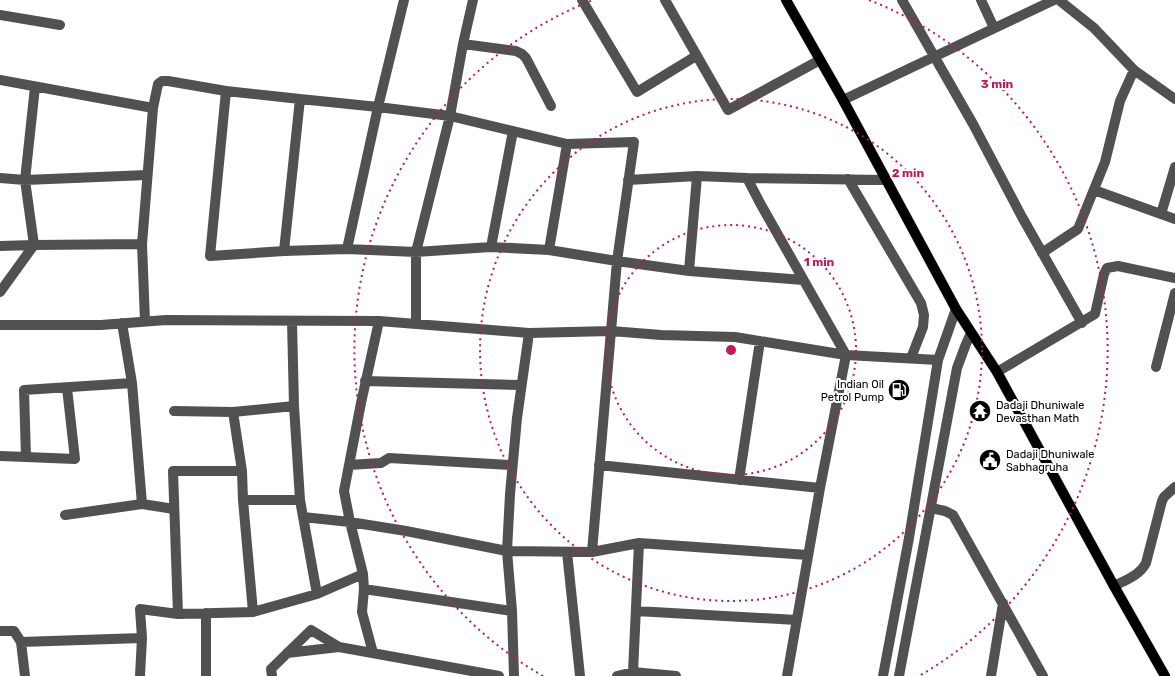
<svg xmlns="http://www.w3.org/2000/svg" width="1175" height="676" viewBox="0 0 1175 676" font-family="Rubik,sans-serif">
	<rect width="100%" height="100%" fill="#fff"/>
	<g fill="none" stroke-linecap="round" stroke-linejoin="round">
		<g stroke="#dbdbdb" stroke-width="11">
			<path id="major" d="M786 0 843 100 956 309 997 372 1114 586 1165 676"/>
		</g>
		<path stroke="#515151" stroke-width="10" d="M582 0 637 92 696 56
			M665 0 728 110 820 60
			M902 0 973 124 1022 217 1082 323
			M981 0 994 28
			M1059 0 1094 28 1134 70 1175 99
			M0 15 60 25
			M463 44 516 51 522 54 526 58 551 106
			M0 80 153 108
			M300 99 226 91 210 256 284 251 347 249 378 107 404 0
			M843 100 1054 0
			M0 178 25 180 35 87
			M747 178 886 180
			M848 179 921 303 924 315 923 327 911 358
			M628 180 697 176
			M1094 190 1175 219
			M1161 214 1175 167
			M0 246 34 245 25 180 147 175
			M491 247 513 131
			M347 249 416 252 491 247 549 250 567 144
			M284 251 300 99 378 107 450 116 567 144 634 142 617 261 549 250
			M1042 253 1078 229 1105 162 1120 101 1134 70
			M689 271 803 280
			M0 292 34 245 142 244
			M145 321 142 244 153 108 158 84 162 81H168L226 91
			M292 321 294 406
			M122 323 132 383
			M416 324V252L450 116 463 44 473 0
			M0 325H101L166 320 379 321
			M1156 367 1175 293
			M997 372 1095 314 1104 274 1107 268 1118 266 1175 278
			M365 381 521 385
			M67 388 75 459 26 457 24 390 132 383 142 504 174 509
			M174 411 233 412
			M0 456 26 457
			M349 465 381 463 389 458 512 465
			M599 465 820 488
			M242 471H173L178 614 253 612
			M739 480 760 341
			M243 500H300
			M931 508 945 511 953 515 1043 676
			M65 515 142 504
			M303 517 350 522 406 531 507 551 512 611 514 676
			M639 543 808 555
			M567 552 580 676
			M592 552 617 261 689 271 697 176 747 178 760 203 846 355 820 488 787 676
			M363 574 364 589 512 611
			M1114 586C1126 580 1140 575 1146 563L1162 501 1164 497 1175 487
			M364 589 362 612 373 653
			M317 594 253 612 243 500 242 471 233 412 294 406 300 500 317 594 363 574 350 522 344 491 361 403 379 321 529 333
			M636 611 797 620
			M0 631H14L21 642
			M287 653 339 647
			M25 676 21 642 142 638 140 609 178 614
			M140 676 142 638
			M206 676V613
			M272 676 271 669 311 630 339 647 499 676
			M617 676 633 672
			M676 676 633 672 639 543 592 552 507 551 510 494 517 418 529 333 611 331 661 335 735 337 846 355 938 360
			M883 676 909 538 938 360 956 309
			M899 676 957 368 966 344 971 333
			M991 676 1003 603"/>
		<use href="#major" stroke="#000" stroke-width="10"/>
	</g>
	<g fill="none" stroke="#c2185b" stroke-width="2" stroke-dasharray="2 4">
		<circle cx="731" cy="350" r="125"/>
		<circle cx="731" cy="350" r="251"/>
		<path d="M543 676A376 376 0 0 1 593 0M869 0A376 376 0 0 1 919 676"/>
	</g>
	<defs>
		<g id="fuel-disc" transform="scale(1.15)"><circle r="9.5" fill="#000" stroke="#fff"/><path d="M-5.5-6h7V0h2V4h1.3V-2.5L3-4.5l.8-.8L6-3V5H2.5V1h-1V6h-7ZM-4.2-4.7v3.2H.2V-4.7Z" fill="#fff"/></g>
		<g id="temple-disc" transform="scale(1.15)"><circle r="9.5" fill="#000" stroke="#fff"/><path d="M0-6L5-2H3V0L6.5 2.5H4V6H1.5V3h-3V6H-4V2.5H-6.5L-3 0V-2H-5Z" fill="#fff"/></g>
		<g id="civic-disc" transform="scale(1.15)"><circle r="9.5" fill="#000" stroke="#fff"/><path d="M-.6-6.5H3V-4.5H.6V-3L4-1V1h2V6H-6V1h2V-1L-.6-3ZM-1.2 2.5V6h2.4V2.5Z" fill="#fff"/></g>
	</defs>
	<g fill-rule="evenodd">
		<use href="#fuel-disc" x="899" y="390"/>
		<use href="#temple-disc" x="980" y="411"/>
		<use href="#civic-disc" x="990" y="460"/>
	</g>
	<g text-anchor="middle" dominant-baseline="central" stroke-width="4" stroke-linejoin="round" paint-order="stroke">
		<g font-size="11" fill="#000" stroke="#fff" text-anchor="start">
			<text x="884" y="384" text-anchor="end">Indian Oil<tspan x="884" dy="13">Petrol Pump</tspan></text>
			<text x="996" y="405">Dadaji Dhuniwale<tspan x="996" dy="13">Devasthan Math</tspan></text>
			<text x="1006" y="454">Dadaji Dhuniwale<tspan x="1006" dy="13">Sabhagruha</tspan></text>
		</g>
	</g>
	<circle cx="731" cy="350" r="6" fill="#c2185b" stroke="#fff" stroke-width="2"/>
	<g font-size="12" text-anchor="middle" font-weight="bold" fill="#c2185b" stroke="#fff" stroke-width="4" stroke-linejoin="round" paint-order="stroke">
		<text x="997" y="88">3 min</text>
		<text x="908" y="177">2 min</text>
		<text x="819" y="266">1 min</text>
	</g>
</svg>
